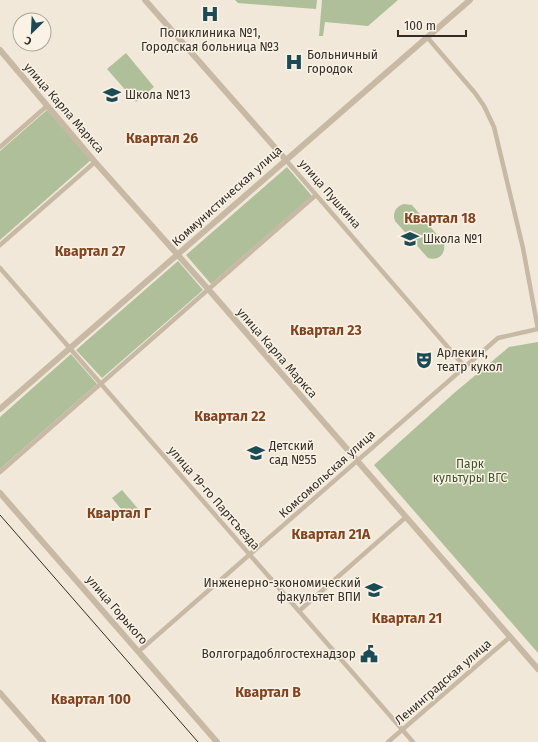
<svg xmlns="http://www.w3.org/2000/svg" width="538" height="742" viewBox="0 0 538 742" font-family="'Fira Sans',sans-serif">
	<rect width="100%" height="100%" fill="#f1e8d9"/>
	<path fill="#aebf99" d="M235 0H317L316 9 238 3Z
		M322 0H398L368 26 325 22 323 36H319Z
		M126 53 154 87 136 102 107 69Z
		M47 110 91 160 0 240V151Z
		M287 167 312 196 211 284 186 255Z
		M404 204 412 205 444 243C446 254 439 261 428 258L395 221C392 213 396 206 404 204Z
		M178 261 203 290 102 378 76 350Z
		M538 342V653L374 465 453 394 509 347Z
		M71 354 97 384 0 469V417Z
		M122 490 140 511 130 520 112 498Z"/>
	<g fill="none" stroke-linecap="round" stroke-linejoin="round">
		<path stroke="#c8b9a5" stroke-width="4.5" d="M427 37 475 93 484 106 494 127 523 248 538 329
			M0 147 47 106
			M285 159 465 367
			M0 245 95 162
			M0 268 413 742
			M0 472 316 195
			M299 611 406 517
			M138 652 498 338 538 329
			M388 742 510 637"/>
		<path stroke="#c8b9a5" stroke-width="6" d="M145 0 285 159
			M0 50 95 162 209 290 538 669
			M0 409 470 0
			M0 493 217 742
			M0 693 43 742"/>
		<path stroke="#342c26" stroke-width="1" d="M0 515 198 742"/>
	</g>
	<defs>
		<g id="hospital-bare" transform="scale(1.38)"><path d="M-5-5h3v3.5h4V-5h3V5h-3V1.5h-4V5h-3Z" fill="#1d4b55" stroke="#f9f2e5" stroke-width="2.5" paint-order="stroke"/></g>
		<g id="school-bare" transform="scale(1.38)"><path d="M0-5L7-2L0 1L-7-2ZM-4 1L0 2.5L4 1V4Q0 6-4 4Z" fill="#1d4b55" stroke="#f9f2e5" stroke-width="2.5" paint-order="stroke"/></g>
		<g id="theatre-bare" transform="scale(1.38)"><path d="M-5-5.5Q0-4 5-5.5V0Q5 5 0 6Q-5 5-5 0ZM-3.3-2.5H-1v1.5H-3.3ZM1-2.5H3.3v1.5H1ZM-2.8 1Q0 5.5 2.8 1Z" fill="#1d4b55" stroke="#f9f2e5" stroke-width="2.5" paint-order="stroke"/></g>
		<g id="university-bare" transform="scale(1.38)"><path d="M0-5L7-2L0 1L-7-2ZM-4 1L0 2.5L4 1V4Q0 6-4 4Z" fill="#1d4b55" stroke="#f9f2e5" stroke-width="2.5" paint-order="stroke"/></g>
		<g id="civic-bare" transform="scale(1.38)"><path d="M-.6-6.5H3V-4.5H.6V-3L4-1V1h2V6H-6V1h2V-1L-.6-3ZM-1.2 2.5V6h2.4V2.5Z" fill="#1d4b55" stroke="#f9f2e5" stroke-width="2.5" paint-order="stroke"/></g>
	</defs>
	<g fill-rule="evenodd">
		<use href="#hospital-bare" x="210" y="14"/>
		<use href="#hospital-bare" x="294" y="62"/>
		<use href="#school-bare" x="112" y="95"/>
		<use href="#school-bare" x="410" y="239"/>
		<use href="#theatre-bare" x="424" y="360"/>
		<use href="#school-bare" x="256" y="453"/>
		<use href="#university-bare" x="374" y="590"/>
		<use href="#civic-bare" x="369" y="654"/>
	</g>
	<g text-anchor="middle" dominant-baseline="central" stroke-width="3" stroke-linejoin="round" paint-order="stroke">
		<g font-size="12" fill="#342c26" stroke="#f9f2e5" text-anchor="start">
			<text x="210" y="33" text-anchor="middle">Поликлиника №1,<tspan x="210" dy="14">Городская больница №3</tspan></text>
			<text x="307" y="55">Больничный<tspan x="307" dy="14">городок</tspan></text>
			<text x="125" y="95">Школа №13</text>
			<text x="423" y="239">Школа №1</text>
			<text x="437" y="353">Арлекин,<tspan x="437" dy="14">театр кукол</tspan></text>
			<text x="269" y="446">Детский<tspan x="269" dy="14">сад №55</tspan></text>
			<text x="361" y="583" text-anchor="end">Инженерно-экономический<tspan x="361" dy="14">факультет ВПИ</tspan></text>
			<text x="356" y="654" text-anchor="end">Волгоградоблгостехнадзор</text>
		</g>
		<g font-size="12" fill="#342c26" stroke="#f9f2e5">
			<text transform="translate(64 108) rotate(49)">улица Карла Маркса</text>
			<text transform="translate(330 194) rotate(49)">улица Пушкина</text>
			<text transform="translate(227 196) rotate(-42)">Коммунистическая улица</text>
			<text transform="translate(277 353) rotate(49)">улица Карла Маркса</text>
			<text transform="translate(327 474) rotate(-42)">Комсомольская улица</text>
			<text transform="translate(214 498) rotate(49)">улица 19-го Партсъезда</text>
			<text transform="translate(117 610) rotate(49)">улица Горького</text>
			<text transform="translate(443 682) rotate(-41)">Ленинградская улица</text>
		</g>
		<g font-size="12" fill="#3f522a" stroke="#f9f2e5">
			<text x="470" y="464">Парк<tspan x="470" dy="14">культуры ВГС</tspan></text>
		</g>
		<g font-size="14" font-weight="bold" fill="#824320" stroke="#f9f2e5">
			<text x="162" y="138">Квартал 26</text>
			<text x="440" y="218">Квартал 18</text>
			<text x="90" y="251">Квартал 27</text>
			<text x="326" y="330">Квартал 23</text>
			<text x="230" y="416">Квартал 22</text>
			<text x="119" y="513">Квартал Г</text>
			<text x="331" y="534">Квартал 21А</text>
			<text x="407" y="618">Квартал 21</text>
			<text x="268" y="692">Квартал В</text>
			<text x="91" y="699">Квартал 100</text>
		</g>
	</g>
	<g transform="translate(32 32) rotate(204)"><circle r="19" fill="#f9f2e5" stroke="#aaa399"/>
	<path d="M0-3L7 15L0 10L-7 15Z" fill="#1d4b55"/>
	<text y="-6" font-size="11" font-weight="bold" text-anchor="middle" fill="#342c26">С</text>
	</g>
	<path d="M398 30v6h68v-6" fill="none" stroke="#342c26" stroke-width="2"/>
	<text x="404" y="30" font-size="12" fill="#342c26" stroke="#f9f2e5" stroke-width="3" paint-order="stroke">100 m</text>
</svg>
